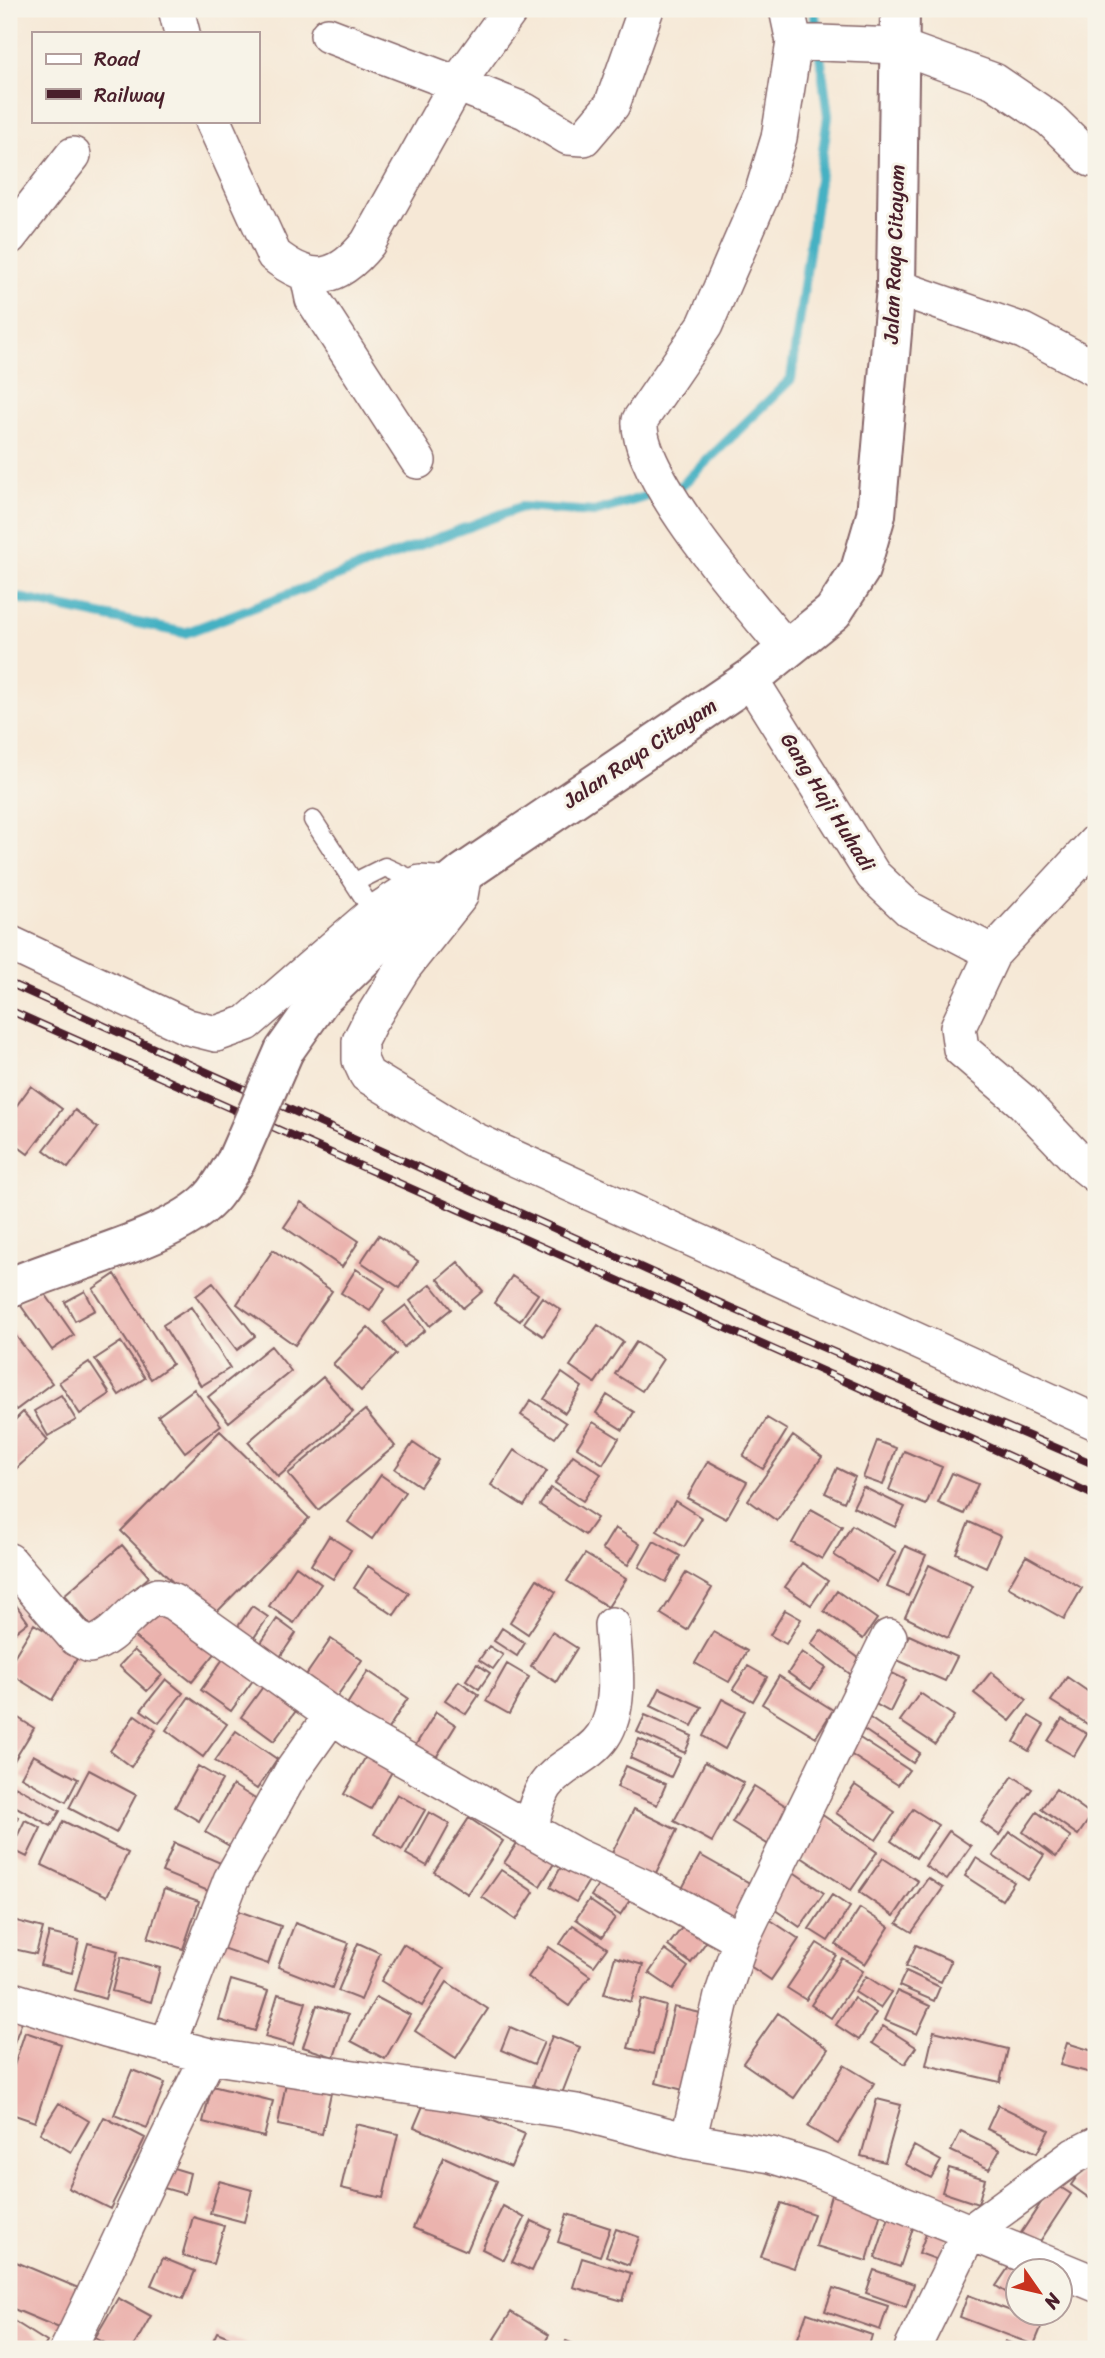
<svg xmlns="http://www.w3.org/2000/svg" width="1105" height="2358" viewBox="0 0 1105 2358" font-family="Sriracha,sans-serif">
	<rect width="100%" height="100%" fill="#f7f3e8"/>
	<filter id="ink" filterUnits="userSpaceOnUse"><feTurbulence type="fractalNoise" baseFrequency=".0143" numOctaves="2"/><feDisplacementMap in="SourceGraphic" scale="14" xChannelSelector="R" yChannelSelector="G"/><feConvolveMatrix kernelMatrix="1 2 1 2 8 2 1 2 1" color-interpolation-filters="sRGB"/></filter>
	<filter id="wash" filterUnits="userSpaceOnUse"><feTurbulence type="fractalNoise" baseFrequency=".00686" numOctaves="4" result="noise"/><feDisplacementMap in="SourceGraphic" scale="28" xChannelSelector="R" yChannelSelector="G"/><feGaussianBlur stdDeviation="1.57" result="paint"/><feColorMatrix in="noise" values="0 0 0 0 0 0 0 0 0 0 0 0 0 0 0 0 0 1.4 0 .05"/><feComposite in="paint" operator="in"/></filter>
	<g filter="url(#wash)">
		<rect width="100%" height="100%" fill="#f6e8d6"/>
		<g fill="none" stroke-linecap="round" stroke-linejoin="round">
			<path stroke="#45b1c3" stroke-width="10" d="M9 596 185 633 521 507 594 512 681 486 791 379 828 116 814 9"/>
		</g>
		<g id="blocks">
			<path fill="#ebb3ae" d="M31 1086 62 1109 28 1154 9 1140V1116Z
				M75 1110 98 1128 68 1168 44 1150Z
				M301 1202 359 1241 342 1267 284 1227Z
				M379 1235 418 1261 400 1288 361 1262Z
				M273 1250 332 1291 295 1345 237 1304Z
				M458 1262 483 1291 463 1308 438 1279Z
				M356 1269 385 1288 370 1311 341 1293Z
				M115 1274 172 1364 151 1379 93 1289Z
				M512 1276 538 1294 520 1321 494 1303Z
				M213 1283 255 1336 237 1350 196 1296Z
				M431 1284 451 1309 430 1326 410 1301Z
				M41 1288 74 1335 52 1350 19 1303Z
				M85 1291 95 1310 75 1321 65 1302Z
				M542 1297 561 1310 543 1336 524 1323Z
				M406 1305 425 1330 404 1347 384 1322Z
				M191 1307 230 1368 201 1386 163 1325Z
				M598 1325 623 1342 595 1383 570 1366Z
				M9 1327 52 1383 16 1410 9 1401Z
				M368 1327 396 1354 361 1391 333 1364Z
				M121 1342 145 1378 119 1395 95 1359Z
				M636 1342 663 1359 642 1391 615 1374Z
				M271 1346 291 1371 229 1422 208 1397Z
				M89 1362 110 1394 80 1414 59 1382Z
				M562 1373 582 1387 565 1413 544 1399Z
				M323 1377 353 1412 278 1477 248 1442Z
				M194 1389 221 1425 185 1452 158 1416Z
				M61 1395 76 1420 48 1436 34 1411Z
				M607 1395 634 1412 623 1430 596 1413Z
				M531 1400 566 1423 555 1438 521 1415Z
				M365 1410 395 1446 318 1510 288 1474Z
				M23 1412 48 1440 9 1475V1426Z
				M767 1418 787 1430 763 1469 743 1456Z
				M593 1422 619 1438 603 1464 577 1447Z
				M220 1431 309 1518 210 1619 121 1531Z
				M793 1436 822 1457 777 1521 748 1500Z
				M877 1441 896 1448 883 1485 863 1478Z
				M413 1443 438 1460 420 1486 395 1469Z
				M514 1450 547 1471 524 1506 491 1485Z
				M904 1451 942 1467 926 1505 889 1490Z
				M573 1455 601 1474 583 1501 555 1483Z
				M708 1461 747 1482 726 1519 687 1498Z
				M837 1468 855 1477 844 1502 825 1493Z
				M952 1473 978 1484 964 1514 938 1503Z
				M381 1475 405 1492 372 1539 348 1522Z
				M863 1487 905 1507 895 1527 853 1507Z
				M551 1488 597 1518 585 1535 540 1505Z
				M675 1501 702 1518 684 1547 657 1531Z
				M811 1509 842 1526 822 1559 792 1543Z
				M969 1522 1000 1536 986 1567 956 1553Z
				M852 1525 896 1552 877 1582 834 1555Z
				M615 1528 640 1544 628 1565 602 1549Z
				M329 1536 351 1550 333 1579 311 1565Z
				M654 1541 680 1556 666 1582 639 1567Z
				M122 1545 149 1577 92 1627 64 1595Z
				M905 1546 926 1555 908 1596 887 1587Z
				M585 1554 626 1579 608 1607 567 1581Z
				M1026 1556 1082 1588 1064 1619 1008 1587Z
				M802 1563 828 1581 811 1605 785 1587Z
				M929 1565 973 1586 948 1638 905 1617Z
				M296 1566 321 1584 294 1623 269 1606Z
				M368 1566 409 1593 394 1615 354 1588Z
				M686 1573 712 1588 687 1630 661 1614Z
				M537 1579 556 1592 528 1634 510 1622Z
				M837 1591 877 1619 863 1639 824 1611Z
				M157 1602 218 1650 192 1682 132 1635Z
				M16 1605 28 1622 9 1637V1611Z
				M252 1606 268 1617 251 1642 235 1631Z
				M785 1610 801 1619 786 1644 770 1635Z
				M277 1619 296 1633 278 1660 259 1646Z
				M34 1624 81 1652 52 1700 9 1673V1665Z
				M502 1628 525 1643 517 1656 494 1641Z
				M821 1630 868 1665 858 1680 811 1644Z
				M552 1632 577 1648 556 1682 531 1666Z
				M713 1632 747 1651 729 1682 695 1663Z
				M909 1635 957 1657 945 1681 897 1660Z
				M331 1639 362 1660 333 1702 302 1681Z
				M489 1646 503 1655 493 1669 479 1660Z
				M134 1650 162 1675 147 1691 119 1666Z
				M802 1652 826 1668 811 1689 788 1673Z
				M226 1655 256 1676 231 1711 201 1690Z
				M477 1664 490 1673 479 1689 466 1680Z
				M507 1664 529 1677 509 1714 486 1701Z
				M748 1666 767 1677 753 1701 733 1689Z
				M368 1671 408 1698 386 1732 346 1706Z
				M888 1671 906 1680 890 1712 872 1702Z
				M991 1672 1027 1700 1010 1721 974 1693Z
				M779 1676 833 1710 816 1737 762 1704Z
				M1067 1677 1096 1697V1714L1089 1725 1051 1701Z
				M166 1679 183 1693 159 1723 141 1710Z
				M459 1681 479 1695 466 1714 445 1700Z
				M265 1684 298 1708 274 1741 241 1717Z
				M660 1688 702 1707 692 1726 651 1706Z
				M920 1693 954 1716 935 1744 900 1721Z
				M189 1697 227 1724 203 1757 166 1730Z
				M722 1699 745 1711 725 1749 703 1736Z
				M9 1712 34 1728 9 1769Z
				M436 1712 456 1725 432 1764 412 1751Z
				M135 1715 156 1730 131 1767 110 1751Z
				M645 1715 692 1736 685 1753 637 1732Z
				M867 1716 920 1753 913 1763 860 1727Z
				M1029 1716 1044 1725 1029 1751 1014 1742Z
				M1062 1719 1087 1734 1074 1756 1048 1741Z
				M236 1731 277 1759 257 1789 215 1761Z
				M855 1735 909 1770 898 1785 844 1750Z
				M639 1739 680 1758 671 1777 630 1758Z
				M368 1753 394 1768 371 1809 344 1794Z
				M33 1755 78 1779 66 1802 21 1777Z
				M705 1762 744 1783 712 1842 674 1821Z
				M198 1766 222 1780 199 1821 175 1807Z
				M626 1766 666 1784 657 1805 617 1787Z
				M89 1770 136 1795 116 1833 69 1808Z
				M1013 1776 1032 1789 999 1835 981 1822Z
				M233 1785 260 1802 233 1848 205 1832Z
				M855 1785 895 1812 876 1840 836 1813Z
				M15 1786 60 1811 51 1826 9 1803Z
				M754 1786 791 1809 769 1845 732 1822Z
				M1056 1789 1092 1815 1078 1835 1041 1809Z
				M397 1794 425 1810 402 1850 374 1834Z
				M634 1809 677 1830 653 1879 610 1857Z
				M913 1809 938 1825 916 1858 891 1841Z
				M9 1812 18 1817 9 1836Z
				M429 1812 450 1824 427 1866 406 1854Z
				M818 1812 877 1852 851 1890 792 1851Z
				M1037 1812 1071 1837 1056 1857 1023 1832Z
				M469 1818 503 1841 468 1894 434 1872Z
				M25 1820 41 1828 27 1857 11 1849Z
				M63 1821 128 1853 107 1896 42 1865Z
				M949 1831 971 1846 947 1880 925 1866Z
				M1010 1832 1044 1855 1028 1880 993 1856Z
				M523 1834 558 1857 540 1886 504 1863Z
				M174 1843 230 1867 218 1895 162 1872Z
				M700 1855 753 1885 731 1925 678 1896Z
				M566 1858 593 1874 576 1902 550 1887Z
				M883 1858 918 1881 894 1916 859 1892Z
				M976 1858 1014 1882 1002 1900 965 1876Z
				M501 1870 534 1892 516 1920 482 1897Z
				M792 1871 824 1893 800 1927 768 1905Z
				M605 1875 634 1894 620 1915 591 1896Z
				M928 1878 943 1888 912 1932 897 1923Z
				M164 1889 199 1901 183 1949 148 1938Z
				M832 1895 850 1907 828 1941 809 1929Z
				M589 1900 615 1918 602 1937 576 1919Z
				M230 1908 281 1926 268 1964 216 1946Z
				M860 1908 889 1927 865 1964 836 1945Z
				M9 1919 43 1928 36 1954 9 1948Z
				M769 1919 799 1939 771 1980 741 1960Z
				M687 1921 709 1938 691 1963 668 1946Z
				M295 1923 349 1943 332 1988 278 1967Z
				M573 1925 607 1948 594 1966 560 1944Z
				M49 1933 79 1940 72 1973 40 1965Z
				M88 1943 118 1951 105 1999 75 1990Z
				M358 1943 380 1953 361 2000 338 1991Z
				M817 1943 836 1955 806 2000 787 1988Z
				M403 1944 444 1969 422 2006 381 1981Z
				M916 1945 951 1961 941 1982 906 1966Z
				M549 1947 590 1976 569 2006 528 1977Z
				M665 1950 688 1967 673 1989 649 1973Z
				M121 1957 160 1968 151 2002 112 1991Z
				M615 1957 643 1965 631 2002 604 1994Z
				M842 1958 863 1971 831 2018 811 2005Z
				M906 1971 940 1987 934 2001 899 1986Z
				M866 1976 891 1992 880 2008 855 1992Z
				M231 1980 268 1991 255 2031 219 2020Z
				M447 1982 488 2009 456 2058 415 2031Z
				M897 1991 930 2006 917 2034 884 2020Z
				M278 1994 306 2002 293 2045 265 2037Z
				M376 1997 410 2015 385 2059 351 2041Z
				M854 1998 876 2013 859 2040 836 2025Z
				M641 1999 666 2006 653 2054 628 2048Z
				M317 2005 348 2015 334 2057 303 2047Z
				M674 2007 714 2016 695 2093 656 2083Z
				M9 2013 23 2019 9 2056Z
				M778 2013 828 2049 794 2098 743 2063Z
				M883 2026 916 2047 905 2064 872 2043Z
				M510 2027 544 2042 534 2064 501 2050Z
				M934 2031 1008 2049 1000 2082 926 2065Z
				M25 2032 61 2044 35 2122 9 2113V2081Z
				M552 2036 580 2047 561 2096 533 2085Z
				M1067 2043 1096 2052 1095 2074 1060 2065Z
				M844 2065 874 2083 838 2144 808 2127Z
				M132 2070 165 2083 147 2128 114 2115Z
				M286 2083 331 2093 322 2134 278 2125Z
				M212 2086 273 2101 264 2137 203 2122Z
				M428 2094 525 2134 511 2167 414 2127Z
				M877 2099 901 2105 885 2162 861 2156Z
				M59 2103 89 2121 71 2152 40 2133Z
				M998 2105 1049 2130 1037 2153 987 2129Z
				M104 2117 145 2138 110 2209 68 2188Z
				M356 2124 398 2134 383 2198 341 2188Z
				M961 2131 1000 2150 989 2169 951 2151Z
				M914 2146 941 2161 931 2178 905 2164Z
				M444 2157 497 2181 467 2251 413 2228Z
				M1091 2157 1096 2161V2203L1071 2185Z
				M170 2167 190 2173 185 2194 164 2188Z
				M949 2168 985 2179 978 2204 942 2192Z
				M219 2181 252 2190 244 2222 210 2213Z
				M1054 2183 1071 2194 1039 2243 1021 2233Z
				M831 2195 882 2209 867 2261 816 2246Z
				M781 2203 814 2214 794 2268 761 2257Z
				M503 2206 525 2218 504 2260 482 2249Z
				M891 2211 916 2219 900 2267 875 2258Z
				M567 2214 610 2228 600 2256 558 2242Z
				M193 2217 224 2226 213 2264 182 2256Z
				M532 2221 551 2230 532 2271 512 2262Z
				M930 2224 949 2231 938 2260 919 2253Z
				M616 2229 639 2237 629 2265 606 2256Z
				M163 2258 195 2271 183 2299 151 2285Z
				M582 2258 631 2273 623 2301 573 2287Z
				M1015 2258 1018 2270V2300L996 2286Z
				M9 2259 88 2292 71 2333 9 2307Z
				M874 2270 914 2284 906 2307 866 2293Z
				M833 2288 888 2306 880 2330 825 2311Z
				M968 2295 1043 2323 1034 2345 960 2317Z
				M118 2298 151 2316 132 2349H116L95 2338Z
				M511 2312 549 2335 541 2349H510L494 2339Z
				M807 2313 872 2335 868 2349H794Z
				M9 2318 47 2342 43 2349H9Z
				M217 2332 257 2349H209Z
				M566 2341 586 2349H563Z
				M1005 2341 1026 2349H1002Z"/>
		</g>
	</g>
	<g filter="url(#ink)">
		<use href="#blocks" fill-opacity="0" stroke="#866567" stroke-width="2"/>
		<g fill="none" stroke-linecap="round" stroke-linejoin="round">
			<g stroke="#866567" stroke-width="21">
				<path id="lane" d="M313 820 374 913
					M355 882 385 867 420 883"/>
			</g>
			<g stroke="#866567" stroke-width="38">
				<path id="street" d="M176 9 182 33
					M328 35 457 84 511 9
					M794 42 897 46 994 81 1050 119 1091 159
					M213 121 274 255C313 286 338 280 368 243L457 84 525 111 568 137 584 138 612 105 646 9
					M9 237 73 155
					M308 275 313 299 418 461
					M896 287 1023 331 1096 369
					M786 648C749 604 635 475 640 420L705 325 762 194 779 138 794 42 787 9
					M750 679 873 875 909 909 993 953
					M1096 842 993 953 958 1027 961 1049 1023 1102 1081 1163 1096 1175
					M464 873 460 896 403 968 369 1023 360 1041V1060L367 1075 472 1139 1096 1422
					M9 943 188 1027 216 1034 247 1023 374 913 420 883 447 885
					M9 1561 76 1638 90 1645C118 1637 132 1606 158 1596L173 1602 353 1730 576 1856 646 1888 741 1940
					M529 1830C534 1816 538 1796 546 1785 561 1764 588 1758 603 1736 623 1706 614 1658 612 1625
					M9 1999 106 2029 209 2056 577 2112 688 2141 771 2155 819 2170 1096 2284
					M167 2046 231 1880 291 1773 332 1715
					M688 2141 722 1996 741 1940 889 1637
					M68 2349C116 2252 159 2152 209 2056
					M912 2349 969 2233 1074 2156 1096 2145"/>
			</g>
			<g stroke="#866567" stroke-width="42">
				<path id="primary" d="M284 1051 320 1000 385 937 464 873 750 679 833 612 860 570 876 515 896 287 900 9
					M9 1288C63 1263 173 1239 211 1198 221 1187 228 1173 236 1161"/>
			</g>
			<use href="#lane" stroke="#fff" stroke-width="18"/>
			<use href="#street" stroke="#fff" stroke-width="35"/>
			<use href="#primary" stroke="#fff" stroke-width="38"/>
			<g stroke="#4a1f2b" stroke-width="8">
				<path id="rail" d="M9 983 729 1307 1096 1465
					M9 1010 858 1387 1096 1496"/>
			</g>
			<use href="#rail" stroke="#f7f3e8" stroke-width="5" stroke-dasharray="16" stroke-linecap="butt"/>
			<g stroke="#866567" stroke-width="42" stroke-linecap="butt">
				<path id="primary-bridge" d="M236 1161 284 1051"/>
			</g>
			<use href="#primary-bridge" stroke="#fff" stroke-width="38"/>
		</g>
	</g>
	<g text-anchor="middle" dominant-baseline="central" stroke-width="6" stroke-linejoin="round" paint-order="stroke">
		<g font-size="21" fill="#4a1f2b" stroke="#f7f3e8">
			<text transform="translate(894 254) rotate(-88)">Jalan Raya Citayam</text>
			<text transform="translate(640 753) rotate(-34)">Jalan Raya Citayam</text>
			<text transform="translate(828 802) rotate(58)">Gang Haji Huhadi</text>
		</g>
	</g>
	<rect width="1105" height="2358" fill="none" stroke="#f7f3e8" stroke-width="35"/>
	<rect x="32" y="32" width="228" height="91" fill="#f7f3e8" stroke="#b29e9c" stroke-width="2"/>
	<rect x="46" y="54" width="35" height="10" fill="#ffffff" stroke="#b29e9c" stroke-width="2"/>
	<text x="94" y="66" font-size="21" fill="#4a1f2b">Road</text>
	<rect x="46" y="89" width="35" height="10" fill="#4a1f2b" stroke="#b29e9c" stroke-width="2"/>
	<text x="94" y="102" font-size="21" fill="#4a1f2b">Railway</text>
	<g transform="translate(1039 2292) rotate(124)"><circle r="33" fill="#f7f3e8" stroke="#b29e9c" stroke-width="2"/>
	<path d="M0-5L12 26L0 18L-12 26Z" fill="#c8321e"/>
	<text y="-10" font-size="19" font-weight="bold" text-anchor="middle" fill="#4a1f2b">N</text>
	</g>
</svg>
